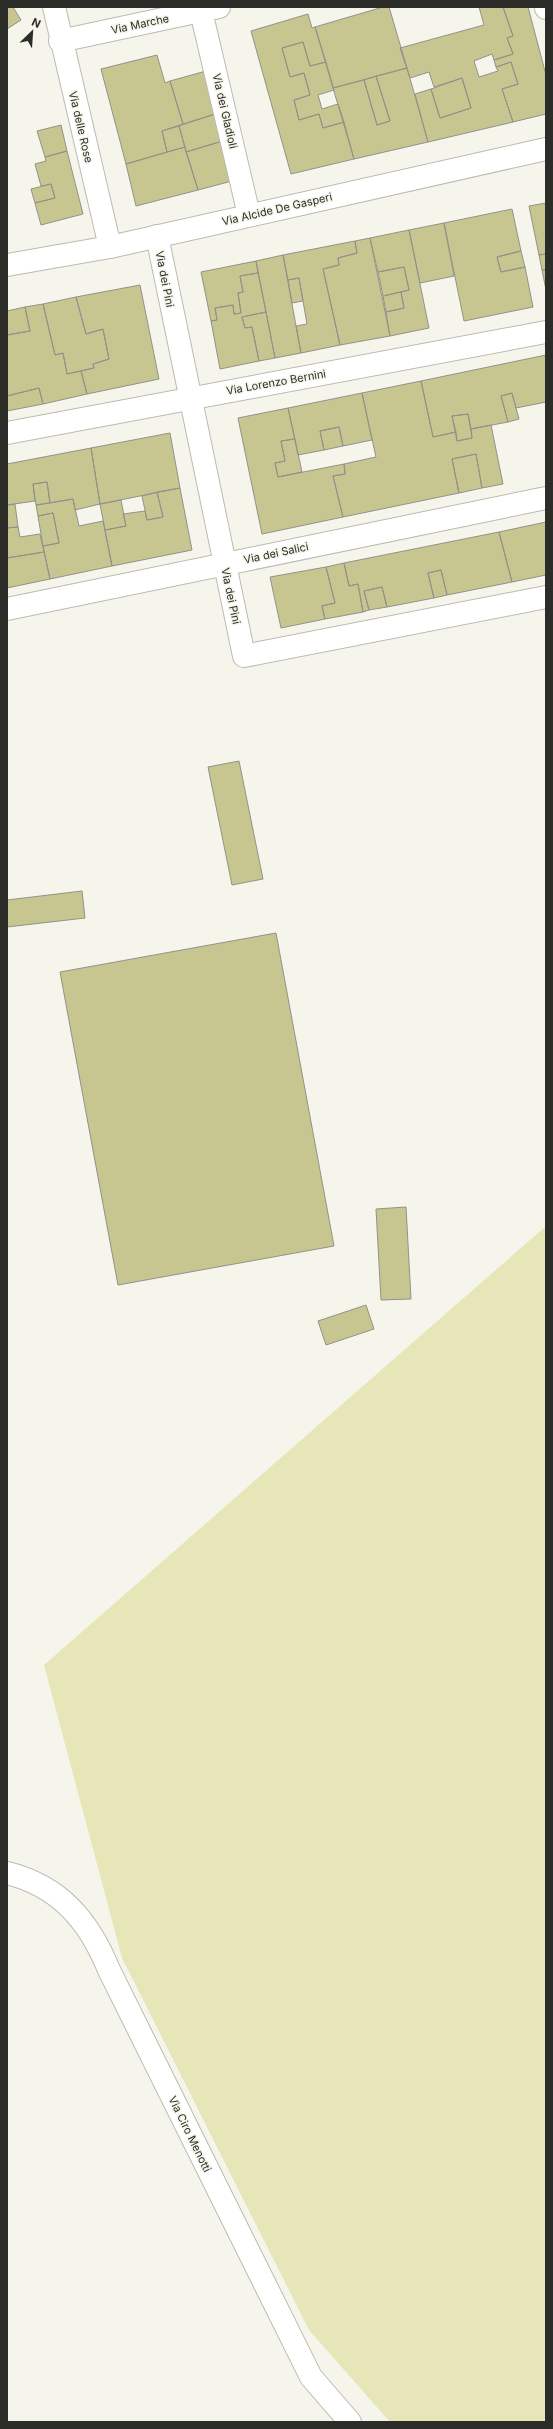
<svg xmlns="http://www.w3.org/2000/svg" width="553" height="2429" viewBox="0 0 553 2429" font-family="Inter,sans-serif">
	<rect width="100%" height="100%" fill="#f5f5eb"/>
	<path fill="#e7e6b8" d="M546 1226V2422H390L309 2330 122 1958 44 1665Z"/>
	<path fill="#c7c691" stroke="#929289" d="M7 7H13L21 20 7 29Z
		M383 7H389L407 68 333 88 315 27Z
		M479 7H503L513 36 507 38 513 54 494 60 492 54 474 61 479 77 498 71 496 67 511 62 518 84 502 89 513 122 428 142 415 94 431 89 440 118 471 108 462 78 434 87 429 72 410 78 400 48 484 25Z
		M503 7H528L546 75V114L513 122 502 89 518 84 511 62 496 67 494 60 513 54 507 38 513 36Z
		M308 14 312 28 315 27 326 62 310 66 303 42 282 48 290 77 304 73 310 95 294 100 299 120 319 114 323 128 344 122 354 159 291 174 251 31Z
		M303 42 310 66 326 62 334 90 318 95 322 109 338 104 344 122 323 128 319 114 299 120 294 100 310 95 304 73 290 77 282 48Z
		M157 55 165 83 170 81 183 124 162 131 167 152 126 164 101 69Z
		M407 68 428 142 354 159 333 88 364 80 377 125 390 121 376 76Z
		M206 71 218 113 183 124 170 81Z
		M376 76 390 121 377 125 364 80Z
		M462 78 471 108 440 118 431 89Z
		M218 113 226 140 186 152 179 126Z
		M61 125 67 151 45 157 37 131Z
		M179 126 185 147 167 152 162 131Z
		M226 140 232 181 198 190 186 152Z
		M185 147 198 190 136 206 126 164Z
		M67 151 83 214 41 225 35 203 55 198 51 184 41 186 35 164 46 161 45 157Z
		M51 184 55 198 35 203 31 189Z
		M546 203V254L539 255 529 206Z
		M512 209 521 251 497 257 501 272 525 267 533 307 464 321 444 223Z
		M444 223 454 276 420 283 409 230Z
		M409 230 429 328 390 336 386 312 404 308 401 292 409 290 404 267 378 272 370 238Z
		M370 238 390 336 340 345 323 269 339 265 338 258 357 253 355 241Z
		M355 241 357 253 338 258 339 265 323 269 340 345 301 353 296 326 307 324 299 278 288 280 283 255Z
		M521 251 525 267 501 272 497 257Z
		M546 254V270H542L539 255Z
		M283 255 301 353 275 358 256 261Z
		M256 261 258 273 240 276 243 292 238 293 241 313 234 314 233 305 215 308 217 320 211 321 201 272Z
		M404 267 409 290 383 296 378 272Z
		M542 270H546V290Z
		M258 273 266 312 242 317 245 328 252 327 259 361 220 369 211 321 217 320 215 308 233 305 234 314 241 313 238 293 243 292 240 276Z
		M299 278 303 301 292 303 288 280Z
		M140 285 159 379 87 394 81 371 94 368 93 364 109 359 103 329 86 334 76 297Z
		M401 292 404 308 386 312 383 296Z
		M76 297 86 334 103 329 109 359 93 364 94 368 67 374 63 353 55 355 43 304Z
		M43 304 55 355 63 353 67 374 81 371 87 394 43 404 39 388 7 396V335L30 331 25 307Z
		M25 307 30 331 7 335V311Z
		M266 312 275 358 259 361 252 327 245 328 242 317Z
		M546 355V402L516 408 512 393 501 396 508 422 471 429 468 414 452 416 456 432 433 437 421 381Z
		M421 381 433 437 456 432 457 441 472 438 471 429 491 425 503 484 482 488 476 454 452 459 459 493 343 517 333 476 345 474 344 464 376 457 362 393Z
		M39 388 43 404 7 411V396Z
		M362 393 372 440 343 446 339 427 320 431 324 450 298 455 288 408Z
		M512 393 519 419 508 422 501 396Z
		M288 408 295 439 281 441 285 461 275 463 278 477 344 464 345 474 333 476 343 517 262 534 238 418Z
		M468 414 472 438 457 441 452 416Z
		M339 427 343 446 324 450 320 431Z
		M170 433 180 488 100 504 91 448Z
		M295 439 302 472 278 477 275 463 285 461 281 441Z
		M91 448 100 504 75 510 73 499 50 503 47 482 33 484 35 501 7 505V464Z
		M476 454 482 488 459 493 452 459Z
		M47 482 50 503 36 505 33 484Z
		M180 488 192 550 112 566 105 530 126 526 123 514 145 511 147 520 163 517 157 492Z
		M157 492 163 517 147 520 142 496Z
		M73 499 79 526 103 521 112 566 50 579 43 546 59 543 53 513 38 516 36 505Z
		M121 500 126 526 105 530 100 504Z
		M15 504 18 527 7 528V505Z
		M53 513 59 543 43 546 38 516Z
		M546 522V575L512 582 499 532Z
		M18 527 20 537 40 534 44 552 7 558V528Z
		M499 532 512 582 447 595 441 570 428 573 434 598 387 607 382 587 364 591 369 610 363 612 358 584 349 586 344 563Z
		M44 552 50 579 7 588V558Z
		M344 563 349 586 358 584 363 612 325 619 322 606 335 603 326 567Z
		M326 567 335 603 322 606 325 619 281 628 270 577Z
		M441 570 447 595 434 598 428 573Z
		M382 587 387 607 369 610 364 591Z
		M239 761 263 879 232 885 208 767Z
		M82 891 85 918 7 927V900Z
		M276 933 334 1246 118 1285 60 972Z
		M406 1207 411 1299 381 1300 376 1209Z
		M366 1305 374 1329 326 1345 318 1321Z"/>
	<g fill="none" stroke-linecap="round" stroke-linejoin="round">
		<g stroke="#bbbbb1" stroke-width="24">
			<path id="street" d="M54 7 110 247
				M200 7 249 215
				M546 7V8
				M60 41 219 7
				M157 236 244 656 546 597
				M7 433 546 332
				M7 609 546 498
				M7 1873C60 1886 89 1921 109 1970L311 2377 350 2422"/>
		</g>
		<g stroke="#bbbbb1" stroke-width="24">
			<path id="secondary" d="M7 265 110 247 546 149"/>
		</g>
		<use href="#street" stroke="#fff" stroke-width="22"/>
		<use href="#secondary" stroke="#fff" stroke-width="22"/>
	</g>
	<g text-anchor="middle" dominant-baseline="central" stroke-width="3" stroke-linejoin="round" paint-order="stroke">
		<g font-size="11" fill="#2c2c28" stroke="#f5f5eb">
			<text transform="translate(140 24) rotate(-12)">Via Marche</text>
			<text transform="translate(225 111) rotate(77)">Via dei Gladioli</text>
			<text transform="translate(81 127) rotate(77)">Via delle Rose</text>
			<text transform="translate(277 209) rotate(-13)">Via Alcide De Gasperi</text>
			<text transform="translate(165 279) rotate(79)">Via dei Pini</text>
			<text transform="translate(276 382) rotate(-10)">Via Lorenzo Bernini</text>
			<text transform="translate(276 553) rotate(-12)">Via dei Salici</text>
			<text transform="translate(231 596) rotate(78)">Via dei Pini</text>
			<text transform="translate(190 2134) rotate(64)">Via Ciro Menotti</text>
		</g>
	</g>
	<rect width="553" height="2429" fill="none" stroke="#2c2c28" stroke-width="16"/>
	<g transform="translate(32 32) rotate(25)" stroke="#f5f5eb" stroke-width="3" paint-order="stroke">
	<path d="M0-3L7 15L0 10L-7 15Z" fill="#2c2c28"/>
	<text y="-6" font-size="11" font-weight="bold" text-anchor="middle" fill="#2c2c28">N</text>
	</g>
</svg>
